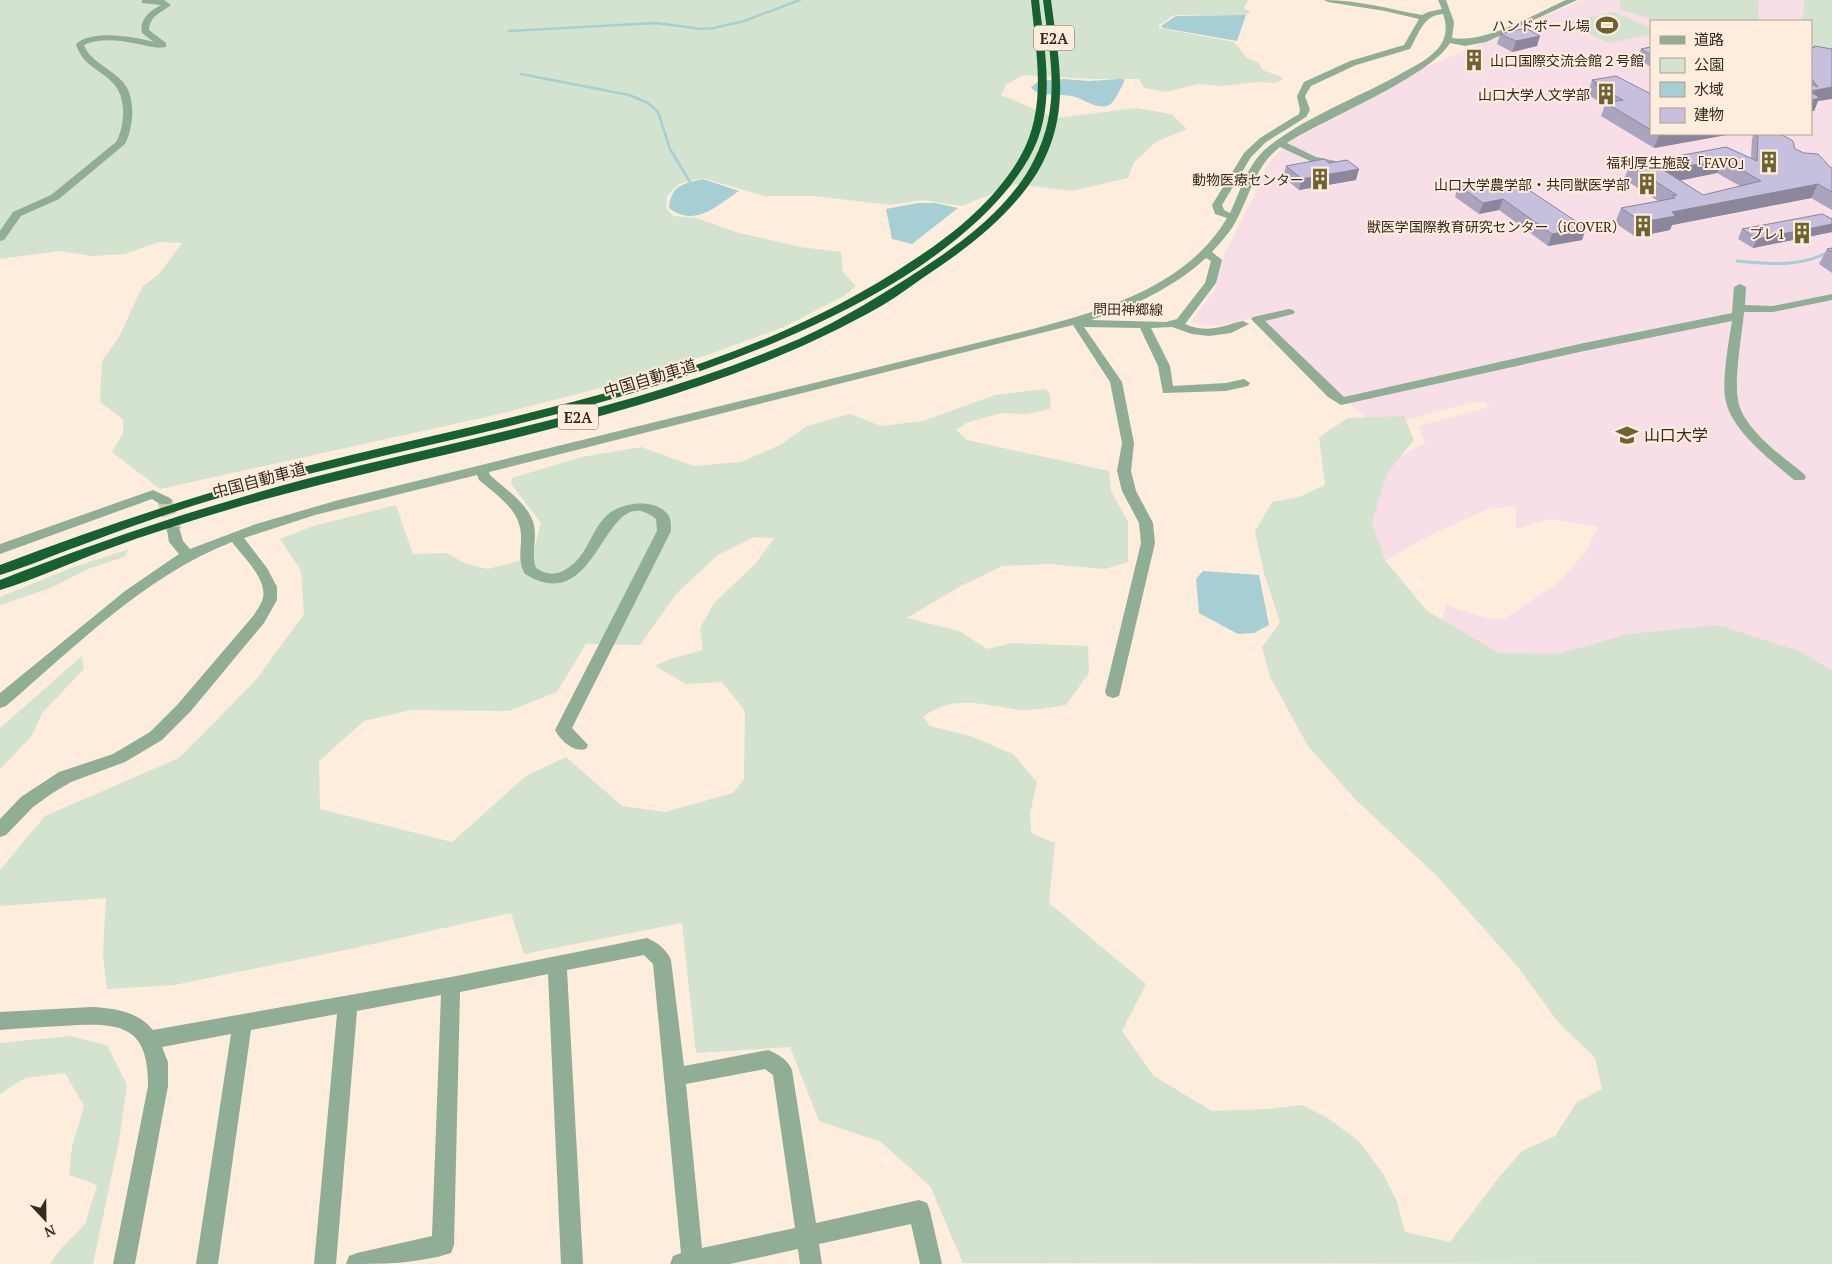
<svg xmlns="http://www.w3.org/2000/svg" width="1832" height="1264" viewBox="0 0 1832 1264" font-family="'PT Serif','Noto Sans JP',serif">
	<rect width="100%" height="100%" fill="#feeddc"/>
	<path fill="#f8dee7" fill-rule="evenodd" d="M1583 0H1832V861L1677 751 1438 629 1447 604 1457 609 1489 619H1504L1559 582 1586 551 1598 527 1549 519 1516 529V506L1487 509 1429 536 1351 580 1370 473 1425 443 1418 426 1489 407 1485 402 1472 403 1376 428 1258 315 1236 323 1210 326 1191 322 1214 291 1225 253 1254 196 1266 167 1281 150 1295 139 1414 72ZM1651 21H1811V134H1651Z"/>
	<path fill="#d3e3d0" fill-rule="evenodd" d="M0 0H1248L1244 8 1251 12 1246 15H1175L1159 25V28L1234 42 1247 58 1259 63 1262 70 1280 76 1283 80 1275 83 1257 82 1223 86 1199 84 1166 92 1144 88 1139 79H1094L1023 75 1006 85 1001 95 1056 118 1136 108 1171 114 1187 129 1156 142 1134 162 1128 178 1072 191 1016 184 962 206 922 200 890 205 814 196H764L703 178 679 184 667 196 666 208 673 216 696 218 739 233 800 247 841 252 843 272 856 286 844 296 784 327 710 354 632 380 495 415 160 489 112 452 123 433V419L100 402 102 361 119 337 142 287 159 274 182 243 159 242 125 254 92 256 59 251 0 259Z
		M1619 0H1756L1759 1 1758 21H1659L1621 10Z
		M1805 0H1832V61L1811 58V21H1802Z
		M1614 12 1651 28V34L1609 43 1564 22Z
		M1045 389 1049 392 1051 399 1050 409 1027 414 1002 413 966 423 956 430 967 440 1109 471 1111 491 1128 522V562L1105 569 1049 564 1002 566 959 587 907 618 959 631 987 649 1012 643 1088 646 1089 673 1066 705C1053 707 1038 710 1024 710 987 707 956 692 923 717L930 726 970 736 1013 754 1037 782 1030 813 1031 833 1055 843 1049 903 1146 984 1122 1031 1154 1076 1212 1111 1269 1109 1302 1105 1329 1119 1359 1141 1384 1175 1397 1202 1405 1232 1450 1242 1500 1176 1522 1151 1555 1136 1577 1102 1602 1089 1595 1058 1558 1022 1517 966 1438 877 1355 799 1308 746 1270 677 1262 647 1280 622 1264 573 1255 532 1272 502 1299 497 1325 485 1319 437 1348 418 1404 416 1414 440 1387 473 1372 522 1385 560 1427 611 1499 653 1558 654 1629 634 1718 625 1802 652 1832 671V1264L963 1263 930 1186 881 1142 819 1121 790 1047 696 1053 682 923 524 954 511 913 350 949 174 985 107 989 103 954 106 898 0 906V870L45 816 179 758 256 680 304 614 301 571 280 539 313 526 396 505 413 554 446 553 467 564 488 569 522 560 535 546 541 523 511 484 512 478 581 457 641 447 694 466 741 462 780 445 807 426 850 414 881 426 923 421 995 395ZM754 537 774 538 756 563 714 603 700 628 703 650 670 659 655 666 686 684 722 682 745 711 744 779 733 793 665 812 622 806 566 757 526 776 452 842 320 809 319 761 364 721 411 710 509 711 557 692 586 644 640 645 677 593 718 555Z
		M129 549 124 557 88 569 53 587 0 605V597L71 568Z
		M82 656 84 669 42 713 32 736 0 769V728Z
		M70 1036 107 1045 127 1085 119 1141 93 1264H50L58 1252 85 1224 97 1185 69 1175 72 1147 84 1106 65 1073 25 1078 0 1094V1043Z"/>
	<path fill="#a5cfd4" d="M1246 15 1237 41 1163 28 1161 26 1176 16Z
		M1064 79 1089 81 1120 79H1124V82C1120 89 1115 102 1109 105 1099 111 1082 98 1072 96 1060 94 1038 98 1031 87L1039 81Z
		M703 179 739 191C716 206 696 228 669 208 671 185 683 184 703 179Z
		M918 203H935L958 208 912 244 892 239 886 209Z
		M1203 571 1259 575 1269 625 1254 633 1238 634 1199 613 1196 579Z"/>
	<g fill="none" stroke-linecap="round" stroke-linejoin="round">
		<path stroke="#a5cfd4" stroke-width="2.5" d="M509 31 656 23 702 29 714 28 744 21 800 0
			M521 74 629 95 648 103 658 112 670 149 690 182"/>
		<path stroke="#a5cfd4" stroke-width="3" d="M1737 261C1770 264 1802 268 1832 250"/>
		<path stroke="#d6c6b6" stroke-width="15" stroke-dasharray="15 8" stroke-linecap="butt" d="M165 501 174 530"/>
		<path fill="#90ad95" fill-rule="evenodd" d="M142 0H164L171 5C161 13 150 15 149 30L166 43V47C156 49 148 46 139 44 122 41 101 37 84 45 89 60 109 68 120 79 137 93 134 127 125 144L59 199 21 216 4 240 0 241V231L13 212 51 195 116 142C121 133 122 126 123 116 126 70 85 77 76 44 93 29 134 37 154 42L142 33C139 19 150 11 161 5L142 3Z
			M1324 0C1358 0 1389 9 1422 15L1428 12 1442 9 1438 0H1446L1454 22 1452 38C1485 44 1535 14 1566 0H1577L1486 42 1465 46 1450 43C1431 76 1324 119 1287 143L1316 157 1340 162V166L1310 161 1280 147C1256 165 1251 192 1238 217 1232 230 1222 241 1212 252L1222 260 1216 283 1185 324C1208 334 1221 326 1243 321L1249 324 1231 333 1209 336 1192 334 1172 327 1151 328 1170 366 1173 386 1226 383 1244 379 1250 383 1248 386 1226 391 1163 393 1158 366 1140 328 1084 327 1122 382 1134 443 1131 471 1136 491 1153 523 1155 543 1119 696 1113 698 1107 696 1105 692 1141 543 1139 523 1122 491 1117 471 1122 443 1110 382 1073 325 489 472 490 475C505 489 529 504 534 525 537 540 531 554 536 568 547 575 557 576 568 568 587 556 591 531 606 516 620 502 656 497 669 516 671 520 671 526 671 531L572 728 588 745 586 749C574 753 560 740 555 730L657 531 656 519C603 475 601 621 525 574 515 558 525 541 519 524 514 506 493 492 479 480L477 475 315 515 244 538 267 568 277 587V600L264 623 190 712 162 740 125 762 71 782 51 794 33 807 6 835 0 837V819L21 797 59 772 113 754 150 732 178 704 254 615C256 611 260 606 262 601 270 581 243 557 232 542 145 576 76 646 6 706L0 708V693L125 591 179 554 169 542 167 530 169 527H179L183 541 190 549 256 524 335 501 1033 329C1104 310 1187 286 1227 218L1215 214 1212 205 1244 153 1260 138 1299 114 1300 110 1297 96 1304 82 1350 61 1404 45 1419 19 1385 11 1328 2ZM1443 14C1447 25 1447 36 1440 46 1431 58 1415 66 1402 73 1360 97 1305 117 1268 147 1247 164 1241 190 1230 213L1224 210 1222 205 1251 157 1266 142 1306 117 1310 110 1305 96 1311 86 1356 65 1410 49C1419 34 1423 15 1443 14ZM1206 258 1211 261 1205 283 1177 319 1166 322 1091 320C1134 306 1173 288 1206 258Z
			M1740 284 1746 287 1745 305 1773 306 1832 294V300L1773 312H1744C1742 335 1734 378 1738 400 1742 428 1783 457 1804 474L1806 477 1804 480H1794C1772 461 1733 432 1726 402 1721 385 1729 340 1732 321L1584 351 1341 405 1328 397 1251 319 1253 317 1289 309 1293 310 1295 312 1293 314 1265 321 1344 397 1584 343 1732 313 1734 287Z
			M153 490 170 498 172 501 170 504H160L152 499 0 554V544Z
			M647 938C657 942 667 950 671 960L684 1066 768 1050C778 1054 788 1060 792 1070L816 1223 919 1200 927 1203 930 1211 942 1264H920L911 1224 819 1244 822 1264H800L798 1249 730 1264H670L673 1256 681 1253 653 964 644 955 567 970 583 1264H561L548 974 460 992 454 1245 451 1253C417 1264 381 1264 346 1264L349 1256 357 1253 432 1236 441 995 357 1011 336 1264H314L337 1014 251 1030 218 1264H196L231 1034 162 1047 168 1062V1086L135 1264H113L148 1086C149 1021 115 1023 62 1026 41 1027 21 1028 0 1030V1012L92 1007C114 1008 139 1012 153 1030L451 977ZM765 1069 773 1075 795 1228 702 1248 686 1084Z"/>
		<path fill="#176030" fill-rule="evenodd" d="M1031 0H1039C1045 54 1057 109 1029 158 1003 203 961 238 919 267 874 297 825 321 776 342 604 415 418 443 239 492 185 507 132 526 79 546 53 555 27 567 0 575V565C98 528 197 494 299 468 509 414 732 383 915 259 955 233 996 199 1020 157 1048 108 1036 53 1031 0Z
			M1043 0H1051C1059 63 1072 114 1037 173 1010 216 968 248 927 275 912 285 898 296 883 305 695 413 468 443 262 500 209 515 156 531 105 550 70 563 36 579 0 590V580C102 540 204 506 310 478 474 436 643 407 799 339 843 319 883 294 923 268 966 240 1011 206 1034 160 1062 105 1050 57 1043 0Z"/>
	</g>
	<path fill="#aba4bf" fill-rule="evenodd" d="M1500 34 1537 46 1512 52 1497 44Z
		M1814 46 1818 101 1814 111H1811V47L1813 48Z
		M1651 47V67L1637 58 1641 49Z
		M1592 80 1651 94V134H1732L1654 148 1601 116 1605 105 1590 96V94L1588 93Z
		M1754 134H1781L1795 149 1832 168V210L1811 198 1672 225 1670 230 1636 237 1615 223 1621 208 1658 201 1624 179 1630 165 1726 147 1751 158 1752 138ZM1717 173 1740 186 1703 195 1680 180Z
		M1329 163 1356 180 1299 190 1283 177 1286 166Z
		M1488 184 1586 228 1582 240 1548 246 1499 210 1479 214 1455 197 1458 185Z
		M1832 219V232L1753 248 1738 239 1742 229Z
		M1832 248V273L1819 264 1827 249Z"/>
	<path fill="#8b869b" d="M1540 36 1537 46 1512 52 1516 41Z
		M1832 87V99L1818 101 1814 111H1811V91Z
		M1666 134H1732L1654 148 1659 135Z
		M1723 159 1717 173 1659 185 1665 171Z
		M1359 169 1356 180 1299 190 1302 179Z
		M1818 184 1811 198 1672 225 1670 230 1636 237 1642 222 1672 212Z
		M1503 199 1499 210 1479 214 1483 203Z
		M1832 224V232L1753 248 1757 239Z
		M1586 228 1582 240 1548 246 1552 234Z"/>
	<path fill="#c7bfde" stroke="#8b869b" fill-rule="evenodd" d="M1526 28 1540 36 1516 41 1500 34Z
		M1814 46 1832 49V87L1811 91V84L1818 87 1811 78V47L1814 48Z
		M1651 47V55L1641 49Z
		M1616 76 1651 94V130L1606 103 1623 100 1594 84 1598 83 1592 80Z
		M1811 92 1820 98 1811 100Z
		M1758 134H1781L1793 141 1795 149 1804 153 1818 154 1830 167 1832 168V192L1818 184 1672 212 1675 214H1673L1676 216 1642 222 1621 208 1675 198 1672 196 1677 195 1630 165 1726 147 1757 161ZM1723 159 1761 181 1703 195 1665 171Z
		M1324 159 1329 163 1347 160 1359 169 1302 179 1286 166Z
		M1485 181 1488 184 1503 181 1507 184 1517 182 1586 228 1552 234 1503 199 1483 203 1458 185 1478 182Z
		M1822 214 1832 219V224L1757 239 1742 229Z
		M1832 248V252L1827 249Z"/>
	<defs>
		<g id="stadium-bare" transform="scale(1.725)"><path d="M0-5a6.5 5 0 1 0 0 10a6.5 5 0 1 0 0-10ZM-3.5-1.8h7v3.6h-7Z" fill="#6e6330" stroke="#feeddc" stroke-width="2.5" paint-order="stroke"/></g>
		<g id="building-bare" transform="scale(1.725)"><path d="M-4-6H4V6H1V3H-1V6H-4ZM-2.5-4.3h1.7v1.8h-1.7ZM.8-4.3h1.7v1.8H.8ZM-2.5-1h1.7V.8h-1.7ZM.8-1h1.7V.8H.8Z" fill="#6e6330" stroke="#feeddc" stroke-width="2.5" paint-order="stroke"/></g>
		<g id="university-bare" transform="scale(1.725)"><path d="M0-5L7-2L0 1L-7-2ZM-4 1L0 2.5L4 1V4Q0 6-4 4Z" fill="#6e6330" stroke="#feeddc" stroke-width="2.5" paint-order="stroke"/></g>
	</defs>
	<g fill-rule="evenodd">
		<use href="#stadium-bare" x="1607" y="25"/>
		<use href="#building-bare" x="1474" y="60"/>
		<use href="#building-bare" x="1606" y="94"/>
		<use href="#building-bare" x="1769" y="162"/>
		<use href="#building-bare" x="1320" y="179"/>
		<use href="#building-bare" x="1647" y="184"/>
		<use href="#building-bare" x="1643" y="226"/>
		<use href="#building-bare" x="1802" y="233"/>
		<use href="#university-bare" x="1627" y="435"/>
	</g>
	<g text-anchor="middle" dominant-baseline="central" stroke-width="4" stroke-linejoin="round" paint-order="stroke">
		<g font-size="14" fill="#352a20" stroke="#feeddc" text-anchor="end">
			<text x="1590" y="25">ハンドボール場</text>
			<text x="1490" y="60" text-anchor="start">山口国際交流会館２号館</text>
			<text x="1590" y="94">山口大学人文学部</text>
			<text x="1752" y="162">福利厚生施設「FAVO」</text>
			<text x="1304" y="179">動物医療センター</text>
			<text x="1630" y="184">山口大学農学部・共同獣医学部</text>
			<text x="1626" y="226">獣医学国際教育研究センター（iCOVER）</text>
			<text x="1785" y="233">プレ1</text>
		</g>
		<g font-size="14" fill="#352a20" stroke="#feeddc">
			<text transform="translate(1128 309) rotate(1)">問田神郷線</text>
		</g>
		<g fill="#feeddc" stroke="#716458" stroke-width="1">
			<rect x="1034" y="25.5" width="40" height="25" rx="4"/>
			<rect x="558" y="404.5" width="40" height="25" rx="4"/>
		</g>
		<g font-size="15" font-weight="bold" fill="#352a20">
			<text x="1054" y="38">E2A</text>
			<text x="578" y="417">E2A</text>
		</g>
		<g font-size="16" fill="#352a20" stroke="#feeddc">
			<text transform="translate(650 378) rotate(-17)">中国自動車道</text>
			<text transform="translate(259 480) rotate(-15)">中国自動車道</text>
		</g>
		<g font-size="16" fill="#352a20" stroke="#feeddc" text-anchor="start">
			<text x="1644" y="435">山口大学</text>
		</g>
	</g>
	<rect x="1650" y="20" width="162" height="115" fill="#feeddc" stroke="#ae9f91"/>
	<rect x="1660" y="36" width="25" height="8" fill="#90ad95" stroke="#ae9f91"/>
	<text x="1694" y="45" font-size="15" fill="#352a20">道路</text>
	<rect x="1660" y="58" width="25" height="15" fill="#d3e3d0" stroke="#ae9f91"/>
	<text x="1694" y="70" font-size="15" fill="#352a20">公園</text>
	<rect x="1660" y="82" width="25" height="15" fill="#a5cfd4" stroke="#ae9f91"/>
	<text x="1694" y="95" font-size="15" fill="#352a20">水域</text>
	<rect x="1660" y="108" width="25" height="15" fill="#c7bfde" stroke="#ae9f91"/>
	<text x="1694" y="120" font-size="15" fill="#352a20">建物</text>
	<g transform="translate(45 1219) rotate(158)" stroke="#feeddc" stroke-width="4" paint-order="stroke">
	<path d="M0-4L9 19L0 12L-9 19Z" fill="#352a20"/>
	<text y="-8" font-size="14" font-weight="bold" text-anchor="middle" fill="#352a20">N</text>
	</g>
</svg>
